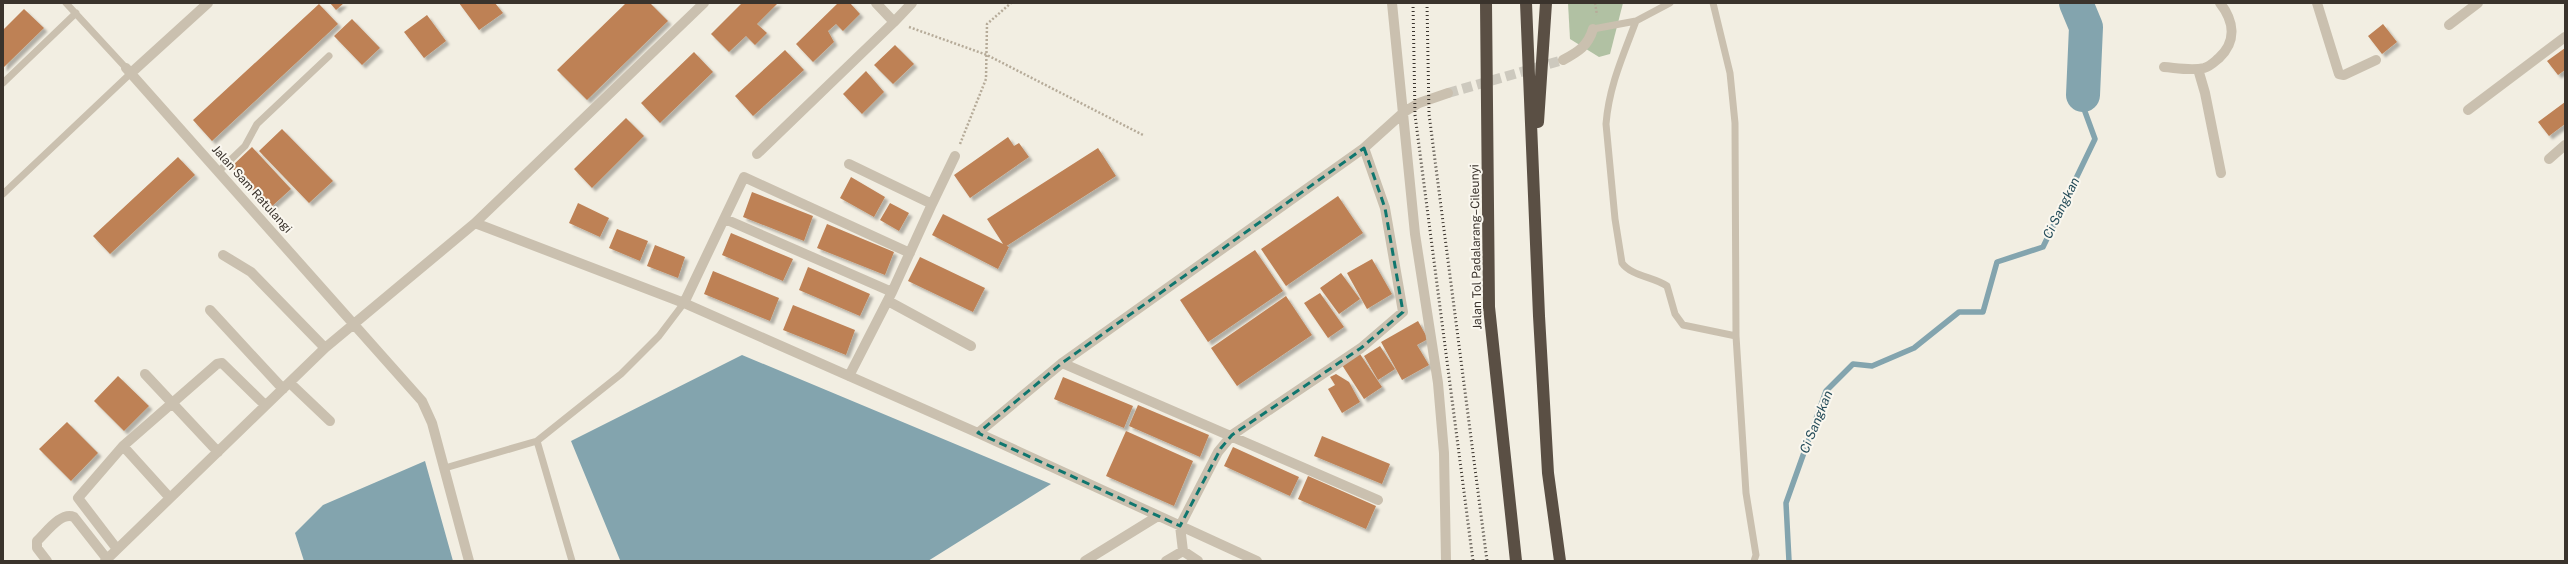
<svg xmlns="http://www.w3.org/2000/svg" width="2568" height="564" viewBox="0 0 2568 564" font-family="'Public Sans',sans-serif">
	<defs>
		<filter id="shadow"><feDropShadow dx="3.5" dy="3.5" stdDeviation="1" flood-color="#0004"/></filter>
	</defs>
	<rect width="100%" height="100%" fill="#f2eee2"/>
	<path fill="#b1c1a3" d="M1568 3H1623L1610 54 1599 57 1570 39Z"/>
	<path fill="#83a4ae" d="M742 355 1051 484 928 561 620 560 571 441Z
		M425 461 453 561H304L295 533 323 505Z"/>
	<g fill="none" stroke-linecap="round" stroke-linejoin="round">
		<path stroke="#83a4ae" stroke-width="5.5" d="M1789 561 1786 503 1826 391 1853 364 1872 366 1914 348 1959 312H1983L1997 262 2043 247 2095 139 2084 109 2083 95"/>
		<path stroke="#83a4ae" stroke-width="34" d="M2076 3 2086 27 2083 95"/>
	</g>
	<path fill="#be8155" filter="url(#shadow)" d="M330 3H344L336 10Z
		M459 3H495L503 13 479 30Z
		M626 3H650L668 21 587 100 557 70Z
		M742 3H778L757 24 767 33 755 45 746 36 729 52 711 34Z
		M838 3H850L860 14 843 31 836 24 828 31 834 42 813 62 796 44Z
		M319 4 338 24 212 141 193 120Z
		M24 9 44 28 3 68V30Z
		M427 15 446 41 424 58 404 32Z
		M352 19 380 48 362 65 334 36Z
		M2383 24 2397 42 2382 54 2368 36Z
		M895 45 914 64 893 84 874 65Z
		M2565 48V70L2558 75 2547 61Z
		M785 50 804 70 753 116 735 96Z
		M694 52 713 72 660 123 641 103Z
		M866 71 884 92 862 114 843 94Z
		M2565 102V124L2549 136 2538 122Z
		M626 118 644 136 592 188 574 169Z
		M282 129 333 181 309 203 259 151Z
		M1008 137 1014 146 1019 143 1029 157 970 198 954 175Z
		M252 147 291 189 270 208 231 167Z
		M1098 148 1116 176 1005 247 987 219Z
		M178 157 195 175 110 254 93 236Z
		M851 177 885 197 874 217 840 198Z
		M752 192 813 216 804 241 743 217Z
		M1338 196 1363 233 1286 286 1261 249Z
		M578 203 609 218 600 237 569 223Z
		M890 203 909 213 899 231 880 220Z
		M943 214 1009 247 998 269 932 235Z
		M827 224 894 252 885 275 817 248Z
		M617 229 648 241 640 261 609 248Z
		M731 233 793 259 783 281 722 255Z
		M655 245 685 257 678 278 647 266Z
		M1255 250 1283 291 1208 342 1180 300Z
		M920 257 985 288 973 312 908 281Z
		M1372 259 1392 294 1367 309 1347 273Z
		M808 267 870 294 860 316 799 290Z
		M713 271 779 298 770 321 704 294Z
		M1341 273 1360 299 1339 314 1320 288Z
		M1320 293 1344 327 1328 338 1304 303Z
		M1286 296 1312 335 1237 386 1211 348Z
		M793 305 855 330 846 355 783 330Z
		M1418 321 1428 339 1417 345 1429 365 1402 380 1381 342Z
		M1380 346 1395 369 1378 380 1364 356Z
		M1360 354 1382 387 1364 399 1342 365Z
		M1336 374 1349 382 1360 402 1342 413 1328 389 1335 385 1330 377Z
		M118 376 149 406 124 431 94 401Z
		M1063 377 1133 406 1124 428 1054 399Z
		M1138 405 1209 435 1200 457 1129 426Z
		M67 422 98 453 71 481 39 449Z
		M1126 431 1193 461 1174 506 1106 476Z
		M1322 436 1390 464 1382 484 1314 456Z
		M1233 447 1299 477 1290 496 1224 466Z
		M1308 476 1376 506 1366 529 1298 499Z"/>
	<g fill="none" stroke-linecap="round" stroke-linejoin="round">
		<path stroke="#cdc9be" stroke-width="10" stroke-dasharray="10 5" stroke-linecap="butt" d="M1448 93 1563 60"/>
		<path stroke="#b6ab99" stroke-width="2.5" stroke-dasharray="2 2" stroke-linecap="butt" d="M1595 3 1597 15
			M909 27 987 55 1143 135
			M960 144 986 79 987 24 1011 3"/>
		<path stroke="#cac0af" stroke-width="7" d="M66 3 126 68
			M1713 3 1730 73 1735 123 1736 336 1746 493 1756 555 1754 561
			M1636 21C1623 56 1609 86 1606 124L1615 219 1622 263C1631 276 1654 277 1667 286L1675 314 1683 325 1736 336
			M1593 29 1636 21 1670 3
			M3 83 76 13
			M219 171 245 146 257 124 329 56
			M3 194 131 73
			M537 441 572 561
			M445 468 537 441 621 374 659 336 684 303"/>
		<path stroke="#cac0af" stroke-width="10" d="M1392 3 1415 234 1438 383 1444 453 1446 561
			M2317 3 2339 74 2344 75 2376 60
			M894 22 912 3
			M2449 25 2478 3
			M1563 60C1578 52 1588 46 1593 29
			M2164 67C2177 68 2192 71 2204 68 2211 66 2214 62 2219 58 2237 41 2234 21 2220 3
			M126 68 422 401 432 423 469 561
			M2198 69 2205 93 2221 173
			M131 73 208 3
			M2468 110 2565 37
			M757 154 894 22 876 3
			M2549 159 2565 145
			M932 204 955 156
			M725 219 892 292
			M475 223 684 303 978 433 1257 561
			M223 255 251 272 325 348
			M888 301 971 346
			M684 303 744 177 910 253
			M210 310 283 389
			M1062 363 1378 500
			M145 374 218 452
			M849 376 892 292 932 204 849 164
			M290 383 330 421
			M978 433 1062 363 1364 148
			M123 446 170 498
			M117 549 78 498 123 446 217 364 222 363 265 405
			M1183 551 1180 526 1218 452 1232 435 1361 348 1403 312 1385 208 1364 148 1404 112 1419 103 1448 93
			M47 561 37 548V541C46 533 61 511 74 517L107 559
			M105 561 325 348 475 223 704 3
			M1085 561 1158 516
			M1166 561 1183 551 1198 561"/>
		<path stroke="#5a4f44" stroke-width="12" d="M1486 3 1489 307 1516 561
			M1526 3 1539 316 1548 473 1560 561
			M1538 122 1546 3"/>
		<path stroke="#3a332c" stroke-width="3" stroke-dasharray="1 3" stroke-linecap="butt" d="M1413 3 1415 115 1473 561
			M1427 3 1429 114 1487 561"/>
	</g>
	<path fill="none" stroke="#0f766e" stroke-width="3" stroke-dasharray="8 5" stroke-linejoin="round" d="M1364 148 1385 208 1403 312 1361 348 1232 435 1221 448 1180 526 978 433 1062 363Z"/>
	<g text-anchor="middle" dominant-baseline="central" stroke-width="4" stroke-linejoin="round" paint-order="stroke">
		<g font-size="12" fill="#3a332c" stroke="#faf7ef">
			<text transform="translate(252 189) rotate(48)">Jalan Sam Ratulangi</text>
			<text transform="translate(1476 247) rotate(-91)">Jalan Tol Padalarang–Cileunyi</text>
		</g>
		<g font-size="13" font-style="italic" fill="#244c59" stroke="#faf7ef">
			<text transform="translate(2061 208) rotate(-64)">Ci Sangkan</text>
			<text transform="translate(1816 422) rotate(-68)">Ci Sangkan</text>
		</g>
	</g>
	<rect width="2568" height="564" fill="none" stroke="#3a332c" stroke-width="8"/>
</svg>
